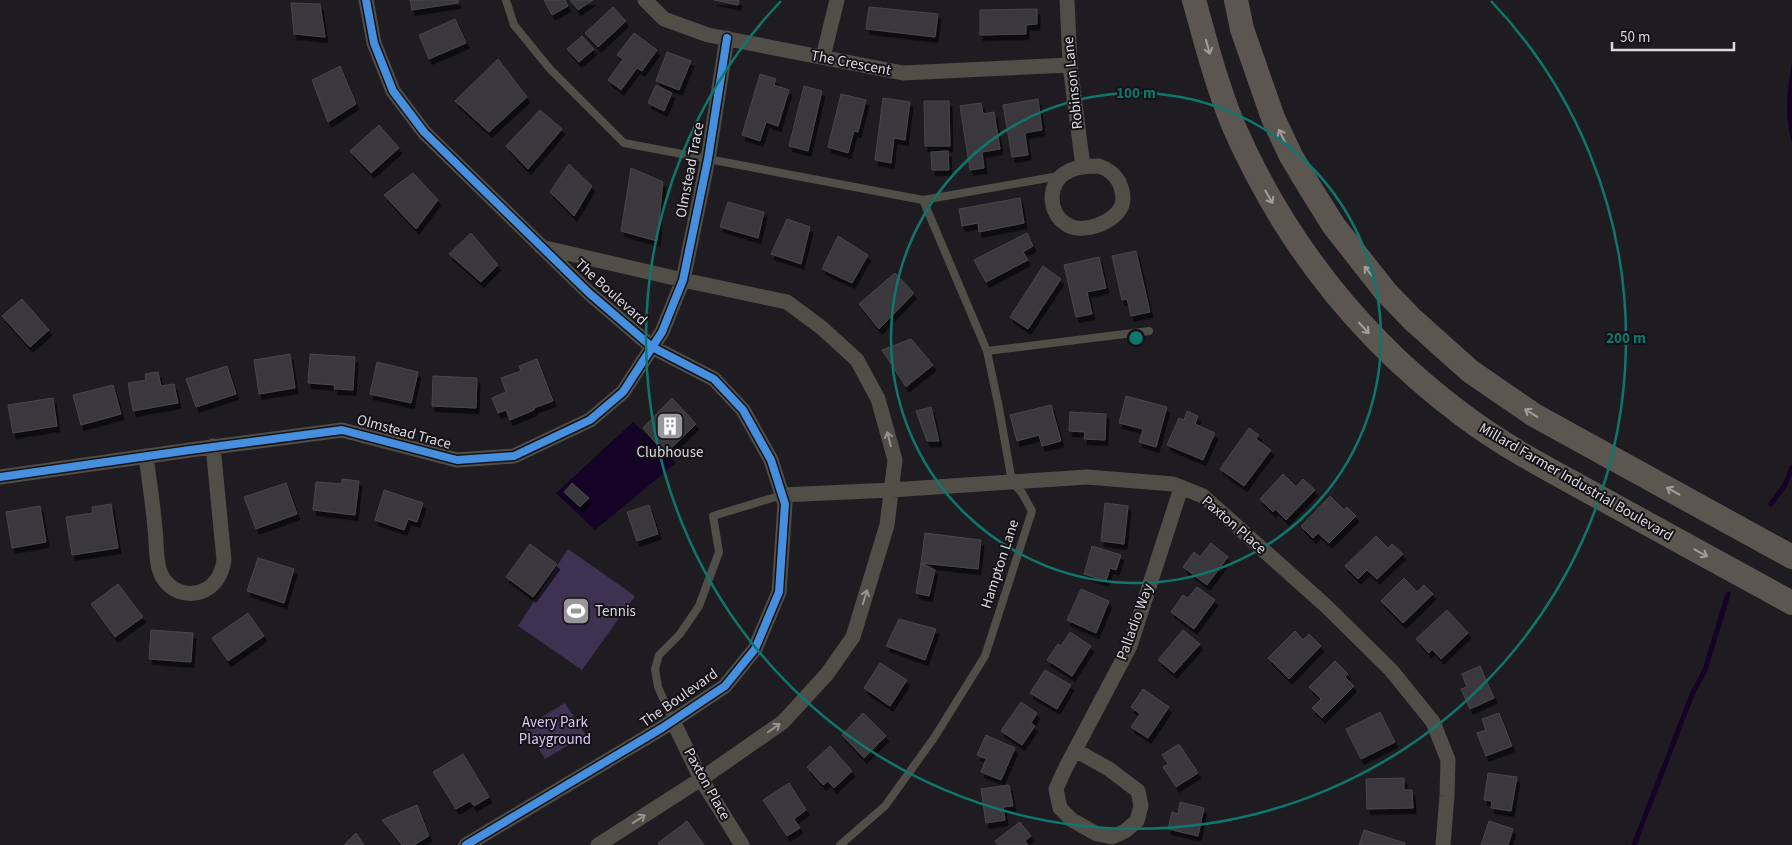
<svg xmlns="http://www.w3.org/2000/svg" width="1792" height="845" viewBox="0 0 1792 845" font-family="'Source Sans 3',sans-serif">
	<defs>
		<filter id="shadow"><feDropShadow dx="3" dy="5.5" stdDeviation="0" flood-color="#0009"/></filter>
	</defs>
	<rect width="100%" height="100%" fill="#1e1c20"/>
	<path fill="#3f3152" d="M568 549 635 596 582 670 518 626Z
		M565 703 586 735 545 759 525 727Z"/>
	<path fill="#140326" d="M1792 61V143C1784 112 1787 92 1792 61Z
		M633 422 676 463 595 530 556 493Z"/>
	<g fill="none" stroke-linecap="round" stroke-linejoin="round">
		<path stroke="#140326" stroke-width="5" d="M1771 504 1785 485 1792 467
			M1634 845 1693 692 1705 670 1728 594"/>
	</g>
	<path fill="#3a393c" stroke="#484649" filter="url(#shadow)" d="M410 0H458V3L412 10Z
		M544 0H565L568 6 552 15Z
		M570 0H593L578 10Z
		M714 0H739L738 5Z
		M291 3 320 4 325 37 294 34Z
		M613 7 626 21 598 47 585 33Z
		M869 7 938 14 935 37 866 29Z
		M1037 9V24L1026 25V34L980 35V10Z
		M455 19 466 43 429 59 419 35Z
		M634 33 657 50 642 71 637 68 621 90 608 80 623 59 617 55Z
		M582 36 594 49 579 62 567 49Z
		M667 52 691 61 679 90 656 81Z
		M498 59 527 97 489 132 455 101Z
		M340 66 356 104 328 122 312 80Z
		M760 74 776 79 774 85 789 90 778 126 766 122 760 141 742 135Z
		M656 85 672 93 664 111 648 103Z
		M804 86 822 91 808 151 789 146Z
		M841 94 866 100 858 132 854 131 848 153 828 147Z
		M883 98 910 102 905 140 894 138 891 163 875 160Z
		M1038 99 1042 130 1025 133 1028 155 1012 157 1003 105Z
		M924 101H949L950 146H925Z
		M981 103 983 114 994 112 1000 149 982 152 984 168 970 170 960 106Z
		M540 110 562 129 528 169 506 146Z
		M379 125 399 148 371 173 350 151Z
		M948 151 949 170H932L931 152Z
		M569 164 592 186 574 216 550 192Z
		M631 168 663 182 657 241 621 231Z
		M413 173 438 200 416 229 384 195Z
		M1020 198 1024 223 979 232 978 223 962 226 959 209Z
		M728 202 764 212 758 238 720 227Z
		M787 219 810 227 801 264 771 254Z
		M471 233 498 265 481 282 449 254Z
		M1027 233 1033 246 1023 252 1028 260 986 282 974 260Z
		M838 236 868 255 852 283 822 269Z
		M1136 251 1150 312 1131 316 1127 299 1122 300 1112 256Z
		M1099 257 1106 288 1087 292 1092 314 1076 317 1064 265Z
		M1043 266 1061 279 1028 329 1010 317Z
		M895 273 914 293 879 329 859 304Z
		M22 299 49 330 30 347 2 316Z
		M911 339 933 365 906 387 882 350Z
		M290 354 295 388 259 394 254 360Z
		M310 354 355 357 353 390 334 389 335 385 308 383Z
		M537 359 553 401 534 408V410L510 420 506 410 498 413 492 398 506 392 501 378 521 371 519 366Z
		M377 362 418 372 411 403 370 394Z
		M227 366 236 394 196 407 186 379Z
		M158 372 161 386 174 384 178 403 133 411 128 383 146 380 145 374Z
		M433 376 477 378 476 408 432 406Z
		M113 385 121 414 81 425 73 395Z
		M1126 396 1167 407 1156 447 1139 442 1143 429 1119 423Z
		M53 398 57 426 13 433 8 405Z
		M672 398 696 424 665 454 643 428Z
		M1051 405 1061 441 1042 446 1039 435 1017 441 1010 415Z
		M931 407 939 441H927L916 411Z
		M1187 411 1198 416 1195 424 1215 433 1203 460 1167 445 1179 418 1184 420Z
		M1070 412 1106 414 1105 440 1084 439 1085 432 1069 431Z
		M1249 428 1259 435 1256 439 1271 450 1244 486 1220 469Z
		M1283 474 1296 487 1303 479 1315 490 1286 520 1275 509 1273 512 1260 499Z
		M342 479 359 481 355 515 313 510 316 482 342 484Z
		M286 483 297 514 256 529 244 497Z
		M572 483 589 498 580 507 564 492Z
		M384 490 423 503 417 522 408 519 404 530 375 520Z
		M1330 496 1344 510 1347 507 1356 516 1329 543 1318 533 1313 538 1301 526Z
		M1105 503 1128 506 1124 544 1101 541Z
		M111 504 118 548 72 555 66 517 93 513 92 507Z
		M649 505 658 534 637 541 627 512Z
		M40 506 46 542 12 548 6 512Z
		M925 533 981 540 978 569 921 563Z
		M1376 536 1388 548 1392 544 1403 554 1377 579 1367 570 1358 579 1345 566Z
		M1211 543 1228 557 1207 585 1183 567 1194 552 1200 557Z
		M530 544 557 564 533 597 506 577Z
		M1092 546 1121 555 1116 570 1110 568 1106 581 1084 574Z
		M258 558 294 569 284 603 247 591Z
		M921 563 935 570 929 596 916 593Z
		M1404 578 1417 592 1424 585 1433 594 1403 623 1381 601Z
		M118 584 143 617 115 637 91 604Z
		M1197 587 1215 600 1194 629 1171 612 1183 595 1188 598Z
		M1081 589 1109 601 1096 633 1067 620Z
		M1447 610 1468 633 1441 659 1432 649 1429 653 1416 639Z
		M248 613 264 636 228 661 212 638Z
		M899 619 936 629 925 660 886 646Z
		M151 630 193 633 191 662 149 659Z
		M1183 630 1200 644 1174 673 1158 660Z
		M1295 631 1303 640 1309 634 1321 646 1289 679 1268 658Z
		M1070 632 1091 646 1072 676 1047 660 1058 644 1061 646Z
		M1335 661 1348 674 1345 677 1354 686 1322 718 1312 708 1321 699 1309 687Z
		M880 663 907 680 890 706 864 688Z
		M1480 666 1494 698 1470 709 1461 689 1467 687 1462 674Z
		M1045 670 1071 685 1057 709 1030 693Z
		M1143 689 1169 707 1148 738 1131 727 1140 714 1131 707Z
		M1021 702 1037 713 1031 723 1035 726 1022 745 1001 731Z
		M1380 712 1395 742 1361 759 1346 729Z
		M863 713 886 736 864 758 842 735Z
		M1499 713 1512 746 1486 756 1477 733 1486 730 1482 719Z
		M986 735 1015 748 1001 780 981 772 986 759 977 755Z
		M1179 744 1198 773 1176 787 1163 767 1168 764 1162 755Z
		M830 746 852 771 834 788 828 781 823 785 807 767Z
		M463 754 489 797 474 806 470 801 456 809 433 772Z
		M1488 773 1517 777 1511 811 1491 808 1492 801 1484 800Z
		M1404 778V790H1412L1413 808 1367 809 1366 779Z
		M789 783 806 810 794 819 800 828 787 836 763 800Z
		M1009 785 1013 806 1003 807 1005 820 986 823 981 789Z
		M1180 802 1204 808 1198 836 1168 829 1172 812 1178 814Z
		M417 805 429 836 414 845H402L382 820Z
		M687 821 704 845H660L658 843Z
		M1489 821 1513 829 1508 845H1481Z
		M1020 822 1031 836 1025 841 1028 845H998L995 841Z
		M1364 830 1405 843V845H1359Z
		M356 833 364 845H344Z"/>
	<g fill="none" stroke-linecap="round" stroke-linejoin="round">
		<path stroke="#514d47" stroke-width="8" d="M506 0 514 25 550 69 624 143 923 200 1059 176
			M987 351 1149 331
			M673 721 658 687 655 669 659 655 680 634 699 606 719 552 713 516 782 495
			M840 845 885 806 934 738 985 656 1032 511 1022 493 1012 482 999 408 987 351 923 200"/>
		<path stroke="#514d47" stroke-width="15" d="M366 0 374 43 393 91 424 132 589 293 652 347 714 379 743 410 771 460 785 504 779 592 755 649 725 686 662 728 466 845
			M645 0 664 19 708 35 903 73 1070 65
			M1067 0 1070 65 1083 167
			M823 57 837 0
			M1099 166C1108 169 1114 173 1119 182 1122 189 1124 198 1122 205 1115 223 1082 235 1066 224 1047 212 1047 181 1069 171 1078 166 1089 166 1099 166Z
			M541 247 683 280 787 302 822 328 857 360 878 399 895 460 887 525 853 637 827 674 783 722 701 779 598 845
			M146 456C149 480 153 504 155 529 157 544 155 565 163 578 171 591 186 596 200 592 215 587 222 574 224 560L213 446
			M0 477 190 450 342 430 457 460 514 456 590 420 623 392 662 332 683 280 708 159 727 38
			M782 495 891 490 1087 477 1173 484 1203 496 1326 606 1391 670 1433 722 1448 760 1447 796 1443 845
			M673 721 701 779 742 845
			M1075 750 1109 769 1138 791 1141 806 1137 821 1125 831 1112 837 1097 834 1072 820 1060 808 1056 789 1064 771 1130 646 1181 488"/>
		<path stroke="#5b5750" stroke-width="24" d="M1194 0C1206 43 1217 86 1234 127 1285 243 1363 341 1464 416 1505 447 1552 471 1597 496 1662 532 1727 567 1792 603
			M1236 0 1242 29 1273 118 1291 156 1312 191 1334 226 1385 291 1412 319 1470 371 1534 415 1792 557"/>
		<g stroke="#141217" stroke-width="11">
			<path id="cycleway" d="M366 0 374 43 393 91 424 132 589 293 652 347 714 379 743 410 771 460 785 504 779 592 755 649 725 686 662 728 466 845
				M0 477 190 450 342 430 457 460 514 456 590 420 623 392 662 332 683 280 708 159 727 38"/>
		</g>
		<use href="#cycleway" stroke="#468fdf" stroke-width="8"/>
	</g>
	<defs><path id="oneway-shaft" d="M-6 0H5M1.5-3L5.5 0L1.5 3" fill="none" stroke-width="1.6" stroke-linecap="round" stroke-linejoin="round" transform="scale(1.25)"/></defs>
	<g stroke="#a19e9d">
		<use href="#oneway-shaft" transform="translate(1208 47) rotate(74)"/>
		<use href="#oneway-shaft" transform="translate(1282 136) rotate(-116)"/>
		<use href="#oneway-shaft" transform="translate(1269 197) rotate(60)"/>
		<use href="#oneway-shaft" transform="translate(1369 272) rotate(-130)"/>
		<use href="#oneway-shaft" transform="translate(1364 328) rotate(47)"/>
		<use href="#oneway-shaft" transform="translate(1531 413) rotate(-148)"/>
		<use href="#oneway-shaft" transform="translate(1673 491) rotate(-151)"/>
		<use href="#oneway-shaft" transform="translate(1701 553) rotate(29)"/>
	</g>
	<g stroke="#969392">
		<use href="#oneway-shaft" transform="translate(889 439) rotate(-105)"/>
		<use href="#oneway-shaft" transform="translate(865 597) rotate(-73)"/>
		<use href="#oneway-shaft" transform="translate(774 728) rotate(-35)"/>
		<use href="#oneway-shaft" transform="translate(639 819) rotate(-33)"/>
	</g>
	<g fill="none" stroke="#0f766e" stroke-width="2.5">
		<circle cx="1136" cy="338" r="245"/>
		<path d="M1491 1A490 490 0 1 1 781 1"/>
	</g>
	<defs>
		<g id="building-square" transform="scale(1.4375)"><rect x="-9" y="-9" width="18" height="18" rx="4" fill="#98979a" stroke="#141217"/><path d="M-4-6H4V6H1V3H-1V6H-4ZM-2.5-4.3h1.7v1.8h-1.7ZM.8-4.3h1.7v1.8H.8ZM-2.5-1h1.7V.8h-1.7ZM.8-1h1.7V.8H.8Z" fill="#fff"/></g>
		<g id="stadium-square" transform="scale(1.4375)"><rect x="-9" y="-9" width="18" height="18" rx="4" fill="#98979a" stroke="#141217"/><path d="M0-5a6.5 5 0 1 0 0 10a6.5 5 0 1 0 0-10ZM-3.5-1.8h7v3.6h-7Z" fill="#fff"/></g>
	</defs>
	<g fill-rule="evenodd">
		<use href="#building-square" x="670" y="426"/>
		<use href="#stadium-square" x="576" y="611"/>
	</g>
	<g text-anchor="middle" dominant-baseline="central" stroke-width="4" stroke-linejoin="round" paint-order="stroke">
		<g font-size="15" fill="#dad9dc" stroke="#141217">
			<text transform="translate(851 63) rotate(11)">The Crescent</text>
			<text transform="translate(1073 83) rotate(-96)">Robinson Lane</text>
			<text transform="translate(690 170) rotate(-79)">Olmstead Trace</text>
			<text transform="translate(611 292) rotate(42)">The Boulevard</text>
			<text transform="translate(404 432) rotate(15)">Olmstead Trace</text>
			<text transform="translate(1576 482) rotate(30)">Millard Farmer Industrial Boulevard</text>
			<text transform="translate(1234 525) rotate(41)">Paxton Place</text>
			<text transform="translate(1000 564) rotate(-72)">Hampton Lane</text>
			<text transform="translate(1135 622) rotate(-70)">Palladio Way</text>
			<text transform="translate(679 698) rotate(-35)">The Boulevard</text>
			<text transform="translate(707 784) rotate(61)">Paxton Place</text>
		</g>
		<g font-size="15" fill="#dad9dc" stroke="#141217">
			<text x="670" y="452">Clubhouse</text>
			<text x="595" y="611" text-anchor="start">Tennis</text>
		</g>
		<g font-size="15" fill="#dbc9f8" stroke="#141217">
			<text x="555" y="722">Avery Park<tspan x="555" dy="17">Playground</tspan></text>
		</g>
	</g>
	<circle cx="1136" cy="338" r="8" fill="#0f766e" stroke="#141217" stroke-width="2.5"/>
	<g font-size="15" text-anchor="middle" font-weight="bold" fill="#0f766e" stroke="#141217" stroke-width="4" stroke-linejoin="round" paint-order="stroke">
		<text x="1136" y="98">100 m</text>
		<text x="1626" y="343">200 m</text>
	</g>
	<path d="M1612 42v8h122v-8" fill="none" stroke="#dad9dc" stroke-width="2.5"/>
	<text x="1620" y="42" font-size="15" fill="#dad9dc" stroke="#141217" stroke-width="4" paint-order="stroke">50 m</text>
</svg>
